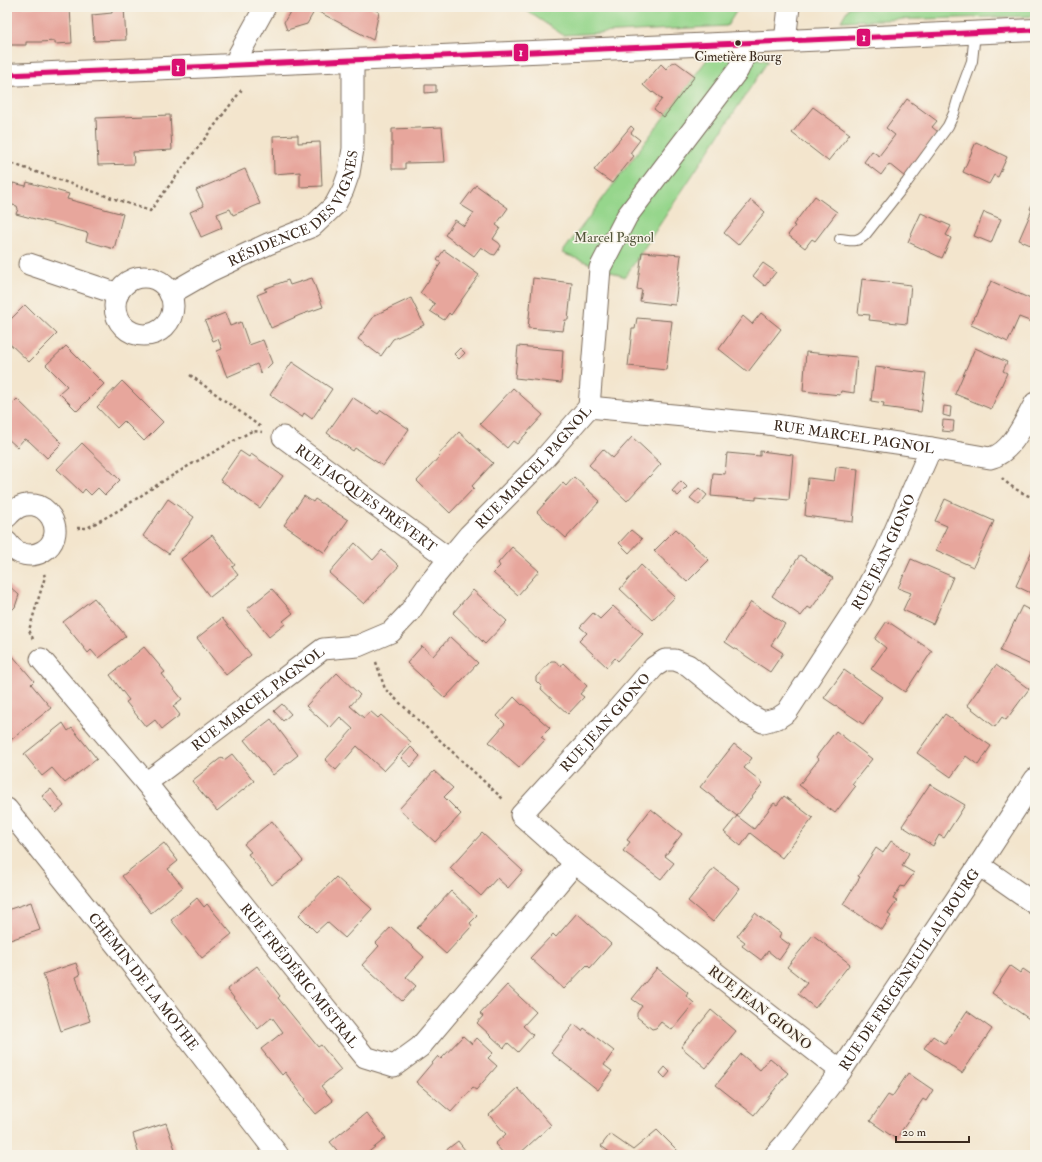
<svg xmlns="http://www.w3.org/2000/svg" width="1042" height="1162" viewBox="0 0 1042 1162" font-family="'IM FELL Double Pica',serif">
	<rect width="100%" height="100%" fill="#f7f3e8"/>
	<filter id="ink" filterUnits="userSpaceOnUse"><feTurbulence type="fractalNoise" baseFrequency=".025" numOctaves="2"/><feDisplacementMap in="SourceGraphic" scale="8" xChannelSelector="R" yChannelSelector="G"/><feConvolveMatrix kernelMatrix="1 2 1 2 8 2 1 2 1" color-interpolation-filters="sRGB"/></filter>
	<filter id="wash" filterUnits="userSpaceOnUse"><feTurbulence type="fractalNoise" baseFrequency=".012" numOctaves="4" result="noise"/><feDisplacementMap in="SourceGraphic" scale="16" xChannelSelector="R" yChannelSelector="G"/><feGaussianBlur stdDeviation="0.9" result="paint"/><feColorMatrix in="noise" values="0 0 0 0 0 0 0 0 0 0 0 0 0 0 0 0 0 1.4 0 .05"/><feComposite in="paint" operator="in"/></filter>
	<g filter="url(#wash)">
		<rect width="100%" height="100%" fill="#f3e5cd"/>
		<path fill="#96d68c" stroke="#688055" d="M521 7H739L727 26 563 35Z
			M849 7H1035V16L841 21Z
			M714 50 768 61 625 277 562 253Z"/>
		<g id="blocks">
			<path fill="#e7a69c" d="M8 7H70L72 43 55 44V41L40 42H26V45H10Z
				M112 7H124L126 40 94 41 92 15 112 13Z
				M293 7H370L379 12 373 40 315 10 307 24 287 30 284 22Z
				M676 62 695 76 664 117 654 109 662 99 653 92 652 93 643 85 661 64 666 69 671 63Z
				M425 85H436V92L425 93Z
				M907 99 937 121 932 127 938 132 905 177 889 164 881 175 864 162 872 151 879 156 895 135 886 128Z
				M813 107 850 134 828 161 792 133Z
				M170 115 172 150 133 152 134 164 98 165 96 118Z
				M631 126 634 129 631 133 640 140 630 153 634 156 612 183 594 170Z
				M442 127 445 162 405 163V169H392V129Z
				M298 135V143L320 142 322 186 300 187V172L274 174 273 136Z
				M976 142 1007 157 998 177 994 175 989 184 963 172Z
				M245 169 260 204 233 215 230 209 217 214 222 228 201 237 190 212 204 206 196 190Z
				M27 182 69 194 67 199 123 214 114 249 86 241 88 233 16 214 18 209 17 206 8 204 13 183 26 186Z
				M476 185 508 208 496 225 500 228 493 239 499 243 501 246 495 255 491 254 481 247 474 256 445 235 455 220 464 226 474 213 461 205Z
				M815 196 837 212 815 241 812 239 805 248 788 235 795 226 793 225Z
				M1035 197V247L1019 240 1032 210 1030 209Z
				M751 200 765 212 738 245 724 233Z
				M984 212 1001 219 991 243 974 236Z
				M921 213 951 226 946 235 951 238 942 258 908 242Z
				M444 250 479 275 451 315 449 313 444 320 430 311 435 304 420 293 441 263 437 260Z
				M642 252 681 255 675 305 640 301 642 290 637 289Z
				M763 263 776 272 765 286 753 276Z
				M312 278 323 307 300 315 271 328 257 295 267 291 264 289 288 280 290 285Z
				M533 278 572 283 568 320H565L563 331 528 328Z
				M862 279 911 285 907 324 869 320 870 315 858 314Z
				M991 281 1035 301V315L1032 322 1019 317 1008 342 971 325Z
				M411 298 424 325 393 339 381 356 358 339 375 315Z
				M25 305 36 316 37 315 57 334 29 362 7 341V323Z
				M225 313 230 326 241 322 249 345 263 340 272 363 261 374 257 364 227 377 217 351 222 349 218 339 213 341 205 321Z
				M761 313 781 329 748 372 719 349 743 316 752 324Z
				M637 318 672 321 666 370 628 366 632 329H635Z
				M66 346 104 384 77 411 59 393 67 386 46 365Z
				M518 346 563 350 561 383 515 378Z
				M460 348 465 353 459 359 454 354Z
				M975 348 1007 362 1003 371 1007 373 991 409 955 394Z
				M806 352 857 357 854 393 841 391 840 395 803 391Z
				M292 362 332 389 312 419 304 413 302 417 270 395Z
				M875 367 926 373 921 412 883 407 884 403 871 401Z
				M122 381 163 422 144 441 124 421 117 428 97 407Z
				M513 388 543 415 517 444 513 441 507 448 480 424Z
				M352 397 378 414 381 410 409 429 383 466 355 448 353 451 327 433Z
				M17 399 62 443 47 458 29 441 24 439 17 447 7 438V409Z
				M944 406 951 407 950 417 943 415Z
				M943 420 954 421 953 432 942 431Z
				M459 432 493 463 472 486 474 488 450 513 417 481 440 456 438 455Z
				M632 437 661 464 627 501 589 465 603 449 613 458Z
				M82 443 120 480 105 495 98 488 91 495 85 489 82 493 57 469Z
				M240 451 249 457 251 454 283 476 260 508 220 480Z
				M760 451 793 455 789 500 756 497V500L711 496 713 473 725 474 727 453 760 456Z
				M836 467 858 469 853 522 805 516 808 478 834 481Z
				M574 477 600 501 566 538 537 512 563 483 566 486Z
				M681 481 687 487 678 496 672 491Z
				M699 488 707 495 699 505 690 498Z
				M304 496 313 502 315 499 348 520 325 553 284 525Z
				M168 499 194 517 169 554 143 536Z
				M945 499 994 521 973 567 936 550 947 526 935 521Z
				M676 529 709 560 687 582 654 551Z
				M631 530 642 539 629 553 619 543Z
				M212 535 235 565 232 567 238 575 210 597 181 559Z
				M355 543 373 560 382 550 399 566 364 604 329 573Z
				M1035 544V595L1016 586Z
				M512 547 539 571 518 595 493 573 500 566 498 563Z
				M800 555 833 578 811 609 808 607 801 616 772 596Z
				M911 559 953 577 933 624 903 610 911 593 898 588Z
				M641 565 675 597 653 620 620 589Z
				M7 584 19 595 15 607 7 615Z
				M272 589 293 613 283 621 285 624 269 637 247 609Z
				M473 590 507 621 485 644 453 613Z
				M94 598 126 636 98 658 91 650 88 653 63 622Z
				M751 602 785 624 771 645 783 653 770 672 725 642Z
				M613 606 643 634 618 661 615 658 607 667 579 641 587 633 580 627 593 613 600 619Z
				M1022 606 1035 613V661L1033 666 1000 651Z
				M222 618 251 655 226 675 197 638Z
				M887 621 932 651 905 692 871 669 886 648 875 639Z
				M450 637 478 663 445 698 407 663 422 646 433 656Z
				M144 647 165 672 162 674 182 699 173 706 180 715 162 729 155 720 146 727 126 702 129 700 110 675Z
				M12 655 34 681 31 684 51 708 7 743V660Z
				M551 661H555L561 666 563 663 587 686 580 694 584 697 568 714 541 689 542 687 536 681V677Z
				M996 665 1029 689 1006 720 1002 717 995 727 967 705Z
				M844 670 882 697 863 724 824 698Z
				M337 673 360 695 350 706 364 718 370 711 378 718 381 715 411 742 384 771 357 746 336 770 325 760 353 729 340 717 330 728 306 706Z
				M514 697 522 705 523 704 550 728 541 737 545 740 519 768 489 742 505 724 497 716Z
				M282 704 291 714 283 721 274 711Z
				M945 714 991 746 978 765 966 756 951 777 917 753Z
				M271 719 298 755 273 775 244 740Z
				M63 723 68 731 72 728 97 759 65 783 52 768 42 776 24 754Z
				M836 731 872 759 852 784 855 787 835 813 799 785 819 759 816 757Z
				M734 744 752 758 744 768 763 783 737 816 700 787Z
				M411 747 420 756 411 767 401 758Z
				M232 754 254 781 217 811 192 781 222 757 224 760Z
				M434 771 453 788 444 797 461 814 435 842 399 809Z
				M930 784 965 805 944 838 939 835 933 846 902 826Z
				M51 789 64 806 56 813 42 796Z
				M784 796 813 818 782 858 750 833 741 846 724 832 737 816 754 829 774 803 777 805Z
				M651 809 682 834 665 856 674 863 661 879 623 851 630 842 627 840Z
				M272 821 303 861 272 885 248 854 251 852 244 844Z
				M482 833 523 871 508 888 497 878 481 896 450 868Z
				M891 841 909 853 902 866 914 873 904 887 901 886 893 899 897 901 888 914 891 916 882 930 843 904 860 877 858 876 876 848 883 853Z
				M164 843 178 861 168 869 183 887 151 913 122 876Z
				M714 868 740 888 713 922 688 901Z
				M336 877 372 909 345 938 327 922 316 932 299 915Z
				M451 891 477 916 470 923 472 926 446 954 417 928Z
				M197 898 204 907 207 904 232 934 202 958 171 920Z
				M31 902 40 930 7 941V910Z
				M577 913 611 944 590 968 587 965 564 989 530 958 553 934 556 937Z
				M755 913 781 933 779 937 790 945 779 960 768 951 761 960 742 946 745 942 737 936Z
				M391 927 424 957 406 977 416 986 402 1001 362 965 379 946 376 943Z
				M813 935 850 964 815 1008 798 994 807 983 787 967Z
				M76 963 80 975 76 977 90 1021 61 1031 43 974Z
				M257 966 280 996 278 998 318 1047 321 1045 341 1070 321 1086 333 1101 316 1114 304 1100 305 1099 285 1072 282 1075 261 1049 283 1032 272 1017 258 1029 227 989Z
				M1010 966 1020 973 1023 969 1035 977V1023L992 993Z
				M657 968 688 993 686 996 694 1003 672 1030 661 1022 656 1028 652 1029 637 1017V1013L642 1006 632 999Z
				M507 985 536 1012 523 1026 533 1035 518 1052 508 1043 504 1048 477 1023 483 1016 480 1014Z
				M711 1010 736 1031 706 1068 681 1047Z
				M967 1011 992 1029 962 1073 924 1048 933 1036 945 1044Z
				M574 1024 582 1031 584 1028 614 1051 604 1065 612 1071 598 1090 551 1053Z
				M463 1036 472 1044 477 1038 493 1053 488 1058 497 1066 476 1090 473 1088 451 1112 416 1082 438 1056 441 1059Z
				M741 1054 760 1070 770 1058 788 1073 754 1115 716 1085Z
				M665 1067 670 1072 665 1078 660 1073Z
				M908 1073 933 1090 926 1101 923 1099 896 1139 870 1121 888 1095 892 1097Z
				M518 1088 551 1125 518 1155H505L495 1144 506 1134 489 1115Z
				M366 1113 386 1138 365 1155H341L330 1142Z
				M166 1123 177 1155H139L133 1134Z
				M657 1130 682 1155H614L601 1146 610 1134 633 1150Z
				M458 1141 469 1155H440L445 1151Z"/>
		</g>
	</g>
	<g filter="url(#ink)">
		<use href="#blocks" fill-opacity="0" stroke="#7b6b5b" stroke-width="1"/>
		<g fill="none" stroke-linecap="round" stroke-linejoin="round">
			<g stroke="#7b6b5b" stroke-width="12">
				<path id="service" d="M840 239C851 240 856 243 865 235L907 182 948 126 954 113 959 96 972 61 975 33"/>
			</g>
			<g stroke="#7b6b5b" stroke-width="23">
				<g id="minor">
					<path d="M785 41 789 7"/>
					<path d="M236 65 239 54 265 7"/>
					<path d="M29 264 118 294"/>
					<circle cx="144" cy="306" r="29"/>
					<path id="s1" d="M170 294 210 271 268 244 313 226 335 205 343 190 349 173 353 149V60"/>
					<path d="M589 407 600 268 627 216 738 70 743 59 750 42"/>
					<path id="s2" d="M283 437 449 559"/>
					<path d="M7 517C14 509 22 503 34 505 41 506 47 511 51 517 68 546 27 571 7 542"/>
					<path id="s3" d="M41 659 146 783 365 1057 394 1066 420 1047 575 863"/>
					<path id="s4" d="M146 783 323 649 358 646 391 632 409 613 428 585 449 559 469 535 543 460 589 407 768 424 931 448 990 458C1012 453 1025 421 1035 403"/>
					<path id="s5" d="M7 809 121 951 278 1155"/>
					<path d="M979 865 1035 904"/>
					<path id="s6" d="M841 1071 575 863 521 815 615 712 654 667 665 660H675L688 665 748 714 763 722 778 718 787 712 861 599 886 551 931 448"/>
					<path id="s7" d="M775 1155 785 1144 841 1071 979 865 1035 779"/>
				</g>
			</g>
			<g stroke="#7b6b5b" stroke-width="24">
				<path id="tertiary" d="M7 75 1035 30"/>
			</g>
			<path stroke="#7b6b5b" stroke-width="2.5" stroke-dasharray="3 3" stroke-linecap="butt" d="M7 162 150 211 243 88
				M190 375 262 428
				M1002 478C1011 488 1023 493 1035 499
				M77 528H87L121 509 160 483 190 465 252 431 262 432
				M33 639 29 630 45 577 44 574
				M376 662 385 689 504 800"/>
			<use href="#service" stroke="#fff" stroke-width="10"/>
			<use href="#minor" stroke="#fff" stroke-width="21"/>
			<use href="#tertiary" stroke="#fff" stroke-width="22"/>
			<g stroke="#f7f3e8" stroke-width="8">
				<path id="bus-1" d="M7 75 1035 30"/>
			</g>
			<use href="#bus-1" stroke="#da0f71" stroke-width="5"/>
		</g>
	</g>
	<circle fill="#3b2a1e" stroke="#f7f3e8" stroke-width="1.5" cx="738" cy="43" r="3.5"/>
	<g text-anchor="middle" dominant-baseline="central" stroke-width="3" stroke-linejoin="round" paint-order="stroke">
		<g font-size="13" fill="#3b2a1e" stroke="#f7f3e8">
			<text x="738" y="57">Cimetière Bourg</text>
		</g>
		<g font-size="14" fill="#3b2a1e" stroke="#f7f3e8">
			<text stroke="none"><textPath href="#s1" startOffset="157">RÉSIDENCE DES VIGNES</textPath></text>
			<text stroke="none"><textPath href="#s4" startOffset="860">RUE MARCEL PAGNOL</textPath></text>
			<text stroke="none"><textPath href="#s4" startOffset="511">RUE MARCEL PAGNOL</textPath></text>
			<text stroke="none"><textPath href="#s2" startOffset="103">RUE JACQUES PRÉVERT</textPath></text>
			<text stroke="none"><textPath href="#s6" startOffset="954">RUE JEAN GIONO</textPath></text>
			<text stroke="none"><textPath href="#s4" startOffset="140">RUE MARCEL PAGNOL</textPath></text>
			<text stroke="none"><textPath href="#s6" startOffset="535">RUE JEAN GIONO</textPath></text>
			<text stroke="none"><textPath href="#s7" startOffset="229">RUE DE FREGENEUIL AU BOURG</textPath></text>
			<text stroke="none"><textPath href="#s3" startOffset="409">RUE FRÉDÉRIC MISTRAL</textPath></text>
			<text stroke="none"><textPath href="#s5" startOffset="220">CHEMIN DE LA MOTHE</textPath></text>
			<text transform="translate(760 1008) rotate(38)">RUE JEAN GIONO</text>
		</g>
		<g font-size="14" fill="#52553a" stroke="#f7f3e8">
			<text x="614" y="237">Marcel Pagnol</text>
		</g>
	</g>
	<g stroke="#f7f3e8" stroke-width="1.5">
		<rect x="856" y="28" width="15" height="19" rx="4" fill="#da0f71"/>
		<rect x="513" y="43" width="16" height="19" rx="4" fill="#da0f71"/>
		<rect x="171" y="58" width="15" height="19" rx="4" fill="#da0f71"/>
	</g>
	<g font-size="11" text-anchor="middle" font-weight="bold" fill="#fff">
		<text x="864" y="41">1</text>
		<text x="521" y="56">1</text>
		<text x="178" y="71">1</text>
	</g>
	<rect width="1042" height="1162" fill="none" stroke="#f7f3e8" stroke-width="24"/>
	<path d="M896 1136v6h73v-6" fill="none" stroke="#3b2a1e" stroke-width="2"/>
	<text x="902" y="1136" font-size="12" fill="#3b2a1e" stroke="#f7f3e8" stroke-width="3" paint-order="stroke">20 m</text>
</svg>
